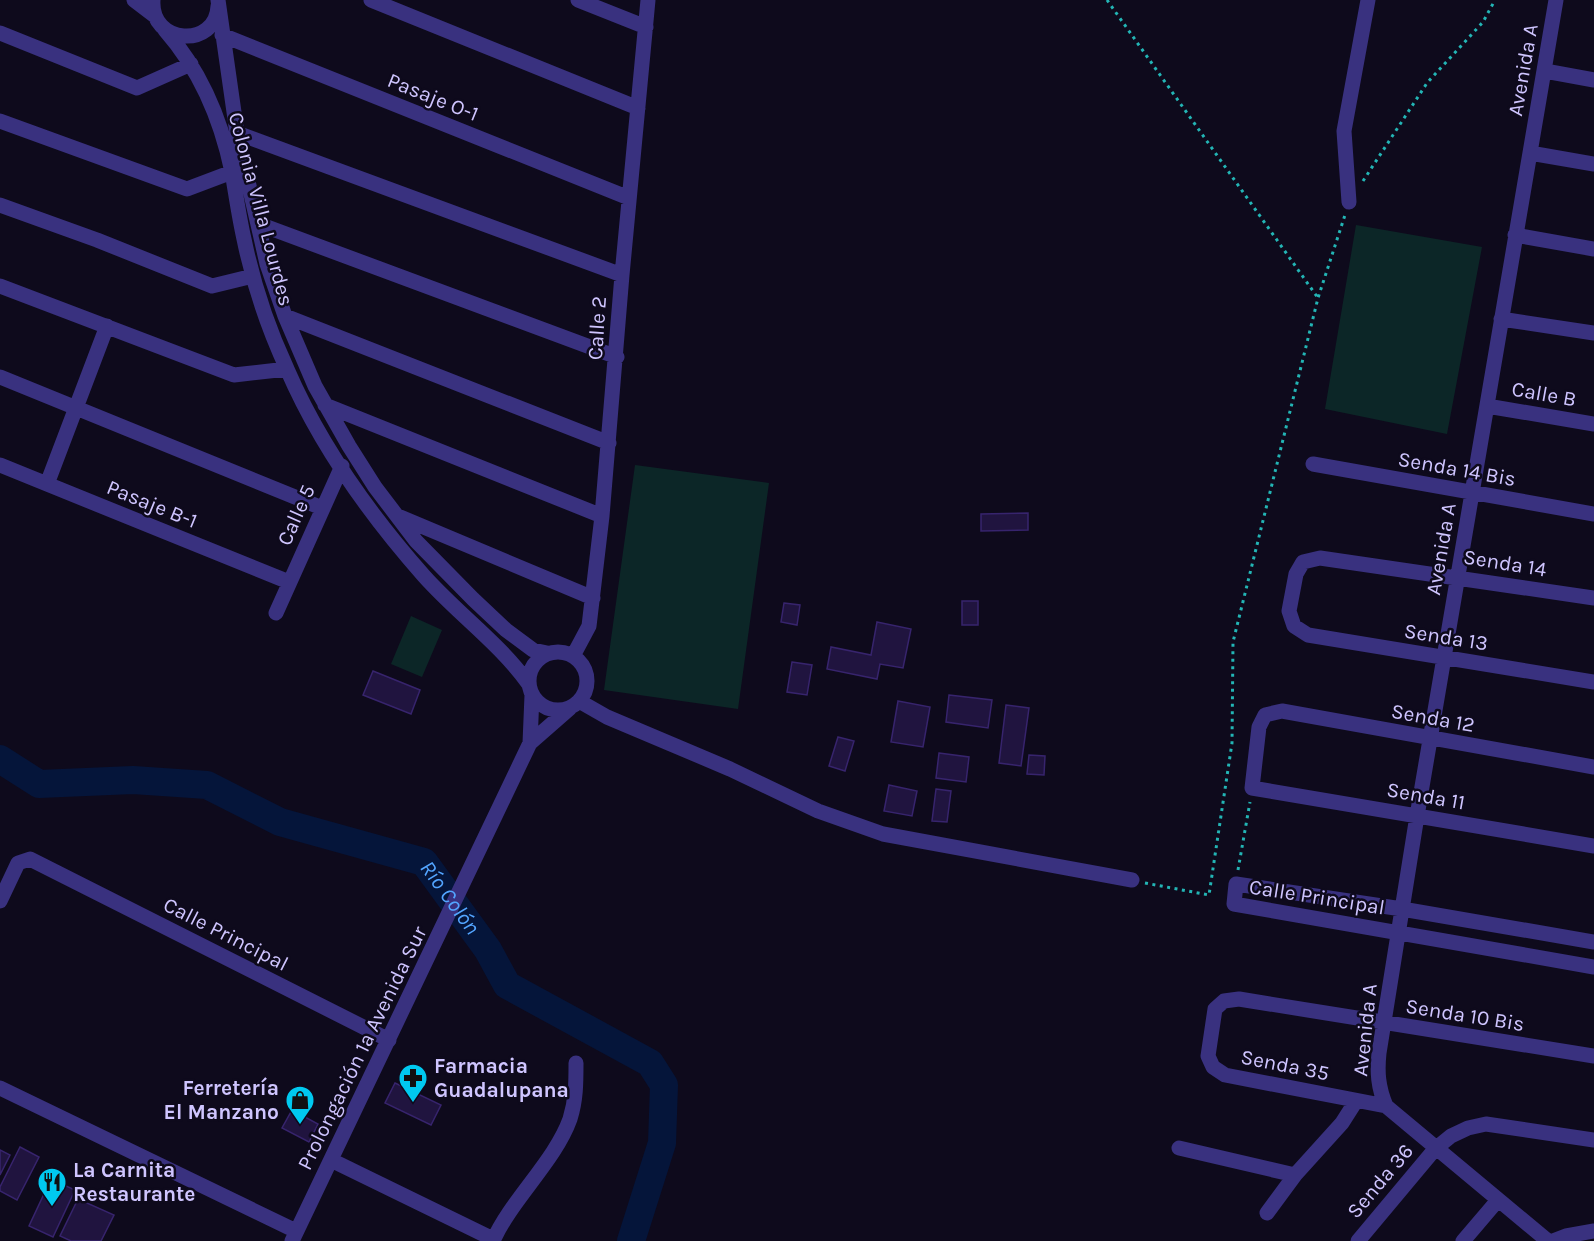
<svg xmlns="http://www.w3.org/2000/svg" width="1594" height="1241" viewBox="0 0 1594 1241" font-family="Karla,sans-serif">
	<rect width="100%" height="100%" fill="#0e0a1c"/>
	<path fill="#0c2627" d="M1356 225 1482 247 1447 434 1325 409Z
		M635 465 769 483 738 709 604 690Z
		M411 616 442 630 422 677 391 664Z"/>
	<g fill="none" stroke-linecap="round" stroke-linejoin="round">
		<path stroke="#05153a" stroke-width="28" id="s1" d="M0 759 39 784 133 780 207 785 280 822 424 862 488 950 507 985 650 1063 664 1085 662 1143 631 1241"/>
	</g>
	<path fill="#20143f" stroke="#37246d" stroke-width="1.5" d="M1028 513V530L981 531V514Z
		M962 601H978V625H962Z
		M784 603 800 605 797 625 781 622Z
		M877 622 911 629 903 668 880 664 877 679 827 669 831 647 871 655Z
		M792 662 812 665 807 695 787 692Z
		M373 671 420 690 411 714 363 695Z
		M949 695 992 700 988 728 946 722Z
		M898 701 930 707 923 747 891 742Z
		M1006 705 1029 708 1021 766 999 763Z
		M838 737 854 741 845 771 829 766Z
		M939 753 969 757 966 782 936 778Z
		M1029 755 1045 756 1044 775 1027 774Z
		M889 785 917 791 912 816 884 811Z
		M936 789 951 791 947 822 932 821Z
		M395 1083 441 1105 431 1125 385 1103Z
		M292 1110 318 1124 309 1142 282 1128Z
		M20 1147 39 1157 17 1200 0 1191V1187Z
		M0 1150 10 1155 0 1175Z
		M51 1179 75 1190 53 1237 29 1226Z
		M78 1199 114 1215 101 1241H71L60 1236Z"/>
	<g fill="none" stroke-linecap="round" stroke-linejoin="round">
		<path stroke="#23b5b5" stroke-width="3" stroke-dasharray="3 4.5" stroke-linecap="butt" d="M1107 0 1318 298
			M1363 181 1427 83 1483 22 1495 0
			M1238 870 1250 802
			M1145 883 1209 895 1232 743 1233 642 1318 298 1345 215"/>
		<path stroke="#39317f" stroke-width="15" d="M134 0 155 16
			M153 0C150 45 216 49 218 6
			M218 0 237 133 267 264 285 316 315 386 349 446 375 487 416 541 473 599 506 630 533 650 547 653
			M371 0 638 108
			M578 0 646 27
			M165 30C201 71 221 119 232 172 236 195 239 217 244 239 253 283 268 328 287 369 319 443 371 516 424 576 458 614 499 643 528 683
			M0 33 137 88 191 64
			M222 35 629 198
			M1545 71 1594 80
			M0 121 187 189 232 172
			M237 133 622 275
			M1530 153 1594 164
			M1349 202 1344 131 1368 0
			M0 205 97 240 212 286 253 276
			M259 224 617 357
			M1515 235 1594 249
			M0 286 234 375 287 369
			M285 316 609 443
			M1501 319 1594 333
			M0 377 322 508
			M325 405 602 516
			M1487 406 1594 424
			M1313 464 1594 514
			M0 465 289 582
			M47 484 107 326
			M400 517 593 598
			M1594 598 1320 558 1303 562 1296 574 1289 611 1294 626 1308 635 1594 682
			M276 613 342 466
			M529 681a29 29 0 1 1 58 0a29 29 0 1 1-58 0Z
			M573 656 589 626 602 516 622 275 648 0
			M579 701 607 717 730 769 818 811 883 834 1132 880
			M530 743 532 695
			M1594 767 1282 711 1265 715 1259 727 1252 788 1594 846
			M0 901 18 863 30 859 389 1040
			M1594 942 1402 909 1236 884 1234 904 1594 967
			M0 1088 296 1231
			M1386 1106 1225 1075 1213 1067 1208 1056 1215 1009 1224 1001 1239 999 1594 1056
			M1179 1148 1295 1175
			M331 1160 493 1239
			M1267 1213 1295 1175 1342 1123 1356 1101
			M292 1241 530 743 570 708
			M493 1241C511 1200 555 1161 570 1119 576 1100 576 1083 576 1063
			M1358 1241 1435 1149 1451 1136 1468 1128 1486 1124 1594 1140
			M1463 1241 1498 1200
			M1548 1241 1386 1106C1378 1087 1377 1072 1379 1053L1417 816 1556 0
			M1553 1241 1566 1236 1594 1231"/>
	</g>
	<defs>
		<g id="pharmacy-pin" transform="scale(1.5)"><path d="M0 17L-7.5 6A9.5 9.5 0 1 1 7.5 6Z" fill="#00c9f0" stroke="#0e0a1c"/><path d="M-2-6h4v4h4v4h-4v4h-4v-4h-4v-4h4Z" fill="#111"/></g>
		<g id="shop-pin" transform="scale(1.5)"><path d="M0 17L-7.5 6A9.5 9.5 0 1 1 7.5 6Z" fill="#00c9f0" stroke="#0e0a1c"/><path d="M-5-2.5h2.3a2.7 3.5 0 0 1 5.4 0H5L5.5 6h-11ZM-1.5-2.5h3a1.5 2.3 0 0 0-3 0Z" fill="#111"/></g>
		<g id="restaurant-pin" transform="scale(1.5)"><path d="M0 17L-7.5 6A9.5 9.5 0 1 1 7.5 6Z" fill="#00c9f0" stroke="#0e0a1c"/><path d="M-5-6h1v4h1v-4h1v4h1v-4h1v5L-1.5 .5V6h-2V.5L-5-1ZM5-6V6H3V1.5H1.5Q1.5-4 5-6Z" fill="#111"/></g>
	</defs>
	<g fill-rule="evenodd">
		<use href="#pharmacy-pin" x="413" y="1078"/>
		<use href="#shop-pin" x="300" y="1100"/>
		<use href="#restaurant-pin" x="52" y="1182"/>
	</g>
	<g text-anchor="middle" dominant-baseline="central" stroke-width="5" stroke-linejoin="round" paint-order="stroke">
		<g font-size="21" fill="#cfc5ff" stroke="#0e0a1c">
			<text transform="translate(1523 70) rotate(-80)">Avenida A</text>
			<text transform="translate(433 97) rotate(22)">Pasaje O-1</text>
			<text transform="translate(261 209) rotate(75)">Colonia Villa Lourdes</text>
			<text transform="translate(597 328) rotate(-86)">Calle 2</text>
			<text transform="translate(1544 394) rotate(10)">Calle B</text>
			<text transform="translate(1457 469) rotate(10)">Senda 14 Bis</text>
			<text transform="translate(152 504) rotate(22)">Pasaje B-1</text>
			<text transform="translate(296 515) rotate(-66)">Calle 5</text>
			<text transform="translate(1441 549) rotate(-80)">Avenida A</text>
			<text transform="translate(1505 563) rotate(9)">Senda 14</text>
			<text transform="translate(1446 637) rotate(9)">Senda 13</text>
			<text transform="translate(1433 718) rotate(10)">Senda 12</text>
			<text transform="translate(1426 796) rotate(10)">Senda 11</text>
			<text transform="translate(1317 897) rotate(9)">Calle Principal</text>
			<text transform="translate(226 934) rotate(27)">Calle Principal</text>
			<text transform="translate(1465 1015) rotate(9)">Senda 10 Bis</text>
			<text transform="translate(1365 1030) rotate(-84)">Avenida A</text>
			<text transform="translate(362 1048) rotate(-64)">Prolongación 1a Avenida Sur</text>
			<text transform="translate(1285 1065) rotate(11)">Senda 35</text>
			<text transform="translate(1380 1181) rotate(-50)">Senda 36</text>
		</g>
		<g font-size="21" font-weight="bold" fill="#cfc5ff" stroke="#0e0a1c" text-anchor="start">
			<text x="434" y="1066">Farmacia<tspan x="434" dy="24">Guadalupana</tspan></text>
			<text x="279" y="1088" text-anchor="end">Ferretería<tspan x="279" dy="24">El Manzano</tspan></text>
			<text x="73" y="1170">La Carnita<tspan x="73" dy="24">Restaurante</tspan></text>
		</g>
		<g font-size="22" font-style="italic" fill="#53a5ff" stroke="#0e0a1c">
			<text stroke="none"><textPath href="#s1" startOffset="490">Río Colón</textPath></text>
		</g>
	</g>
</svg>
